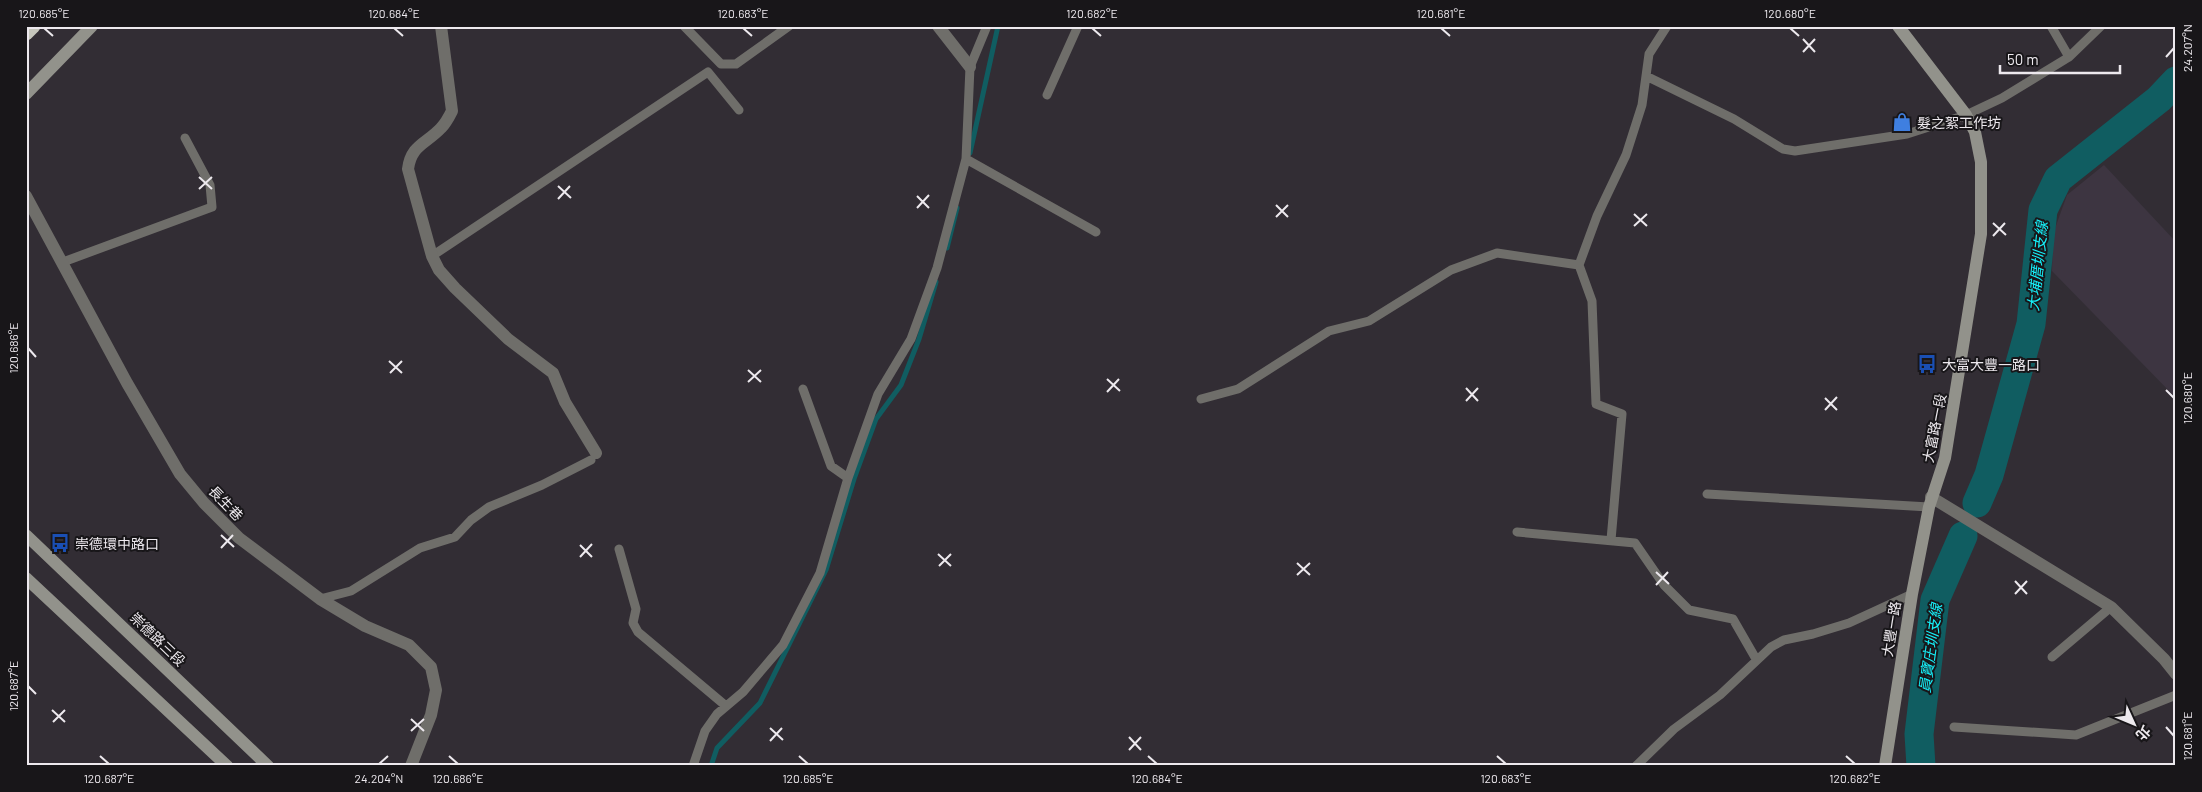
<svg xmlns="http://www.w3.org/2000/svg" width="2202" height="792" viewBox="0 0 2202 792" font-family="Barlow,'Noto Sans TC',sans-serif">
	<rect width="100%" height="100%" fill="#322d34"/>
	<path fill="#3d3541" d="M2104 165 2176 242V398L2052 271 2053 234 2067 195Z"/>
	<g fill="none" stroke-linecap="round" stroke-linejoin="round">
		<path stroke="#105d61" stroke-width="5" d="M970 153 998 26
			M947 248 957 208
			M711 766 717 748 760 703 826 570 854 479 876 419 901 385 919 339 936 282"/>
		<path stroke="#105d61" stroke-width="29" d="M1977 503 1989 475 2031 324 2043 210 2058 179 2159 99 2176 81
			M1921 766 1919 734 1935 600 1963 536"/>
		<path stroke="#6f6e6a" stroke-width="9" d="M684 26 721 64H736L789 26
			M2051 26 2069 57
			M1646 76 1734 119 1783 149 1795 151 1907 134 1966 115 2002 98 2069 57 2101 26
			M1047 95 1078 26
			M966 159 1096 232
			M432 256 708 72 739 110
			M63 262 212 207 210 185 185 138
			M803 389 831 466 848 478
			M1201 399 1238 389 1329 331 1369 321 1451 270 1497 253 1579 265
			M1707 494 1929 507
			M1517 532 1635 543 1664 585 1689 610 1733 619 1756 659
			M1611 540 1622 414 1596 404 1592 301 1579 265 1597 216 1626 155 1642 105 1649 54 1667 26
			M619 549 636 609 633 623 638 632 726 706
			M320 599 351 591 420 548 455 537 471 520 489 507 542 485 591 460
			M2052 657 2111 607
			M1954 727 2076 735 2176 695
			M693 766 705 731 717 714 743 692 783 645 820 573 848 478 878 394 911 339 937 268 966 159 970 67 987 26
			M1636 766 1674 729 1720 695 1771 647 1784 640 1813 634 1849 623 1912 594"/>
		<path stroke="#6f6e6a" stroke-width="12" d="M441 26 452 111C449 117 446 123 441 128 426 144 411 145 408 169L432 256 439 270 455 288 508 339 553 373 565 402 596 453
			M938 26 970 67
			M26 196 127 383 180 474 204 503 239 538 320 599 365 626 409 645 431 667 436 690 431 715 411 766
			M1931 497 2111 607 2164 659 2176 674"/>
		<path stroke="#92928b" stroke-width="12" d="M26 94 92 26
			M26 535 268 766
			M26 578 227 766
			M1885 766 1912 594 1929 507 1945 458 1981 234V162L1975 132 1966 115 1898 26"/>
		<path stroke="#c6c6bc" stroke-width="15" d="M26 33 33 26"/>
	</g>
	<path fill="none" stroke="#ede9ee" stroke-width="2" d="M44 28 53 36M394 28 403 36M743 28 752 36M1092 28 1101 36M1441 28 1450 36M1790 28 1799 36M1803 39 1815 52M1803 52 1815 39M2166 57 2174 48M199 177 212 189M558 186 571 198M199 189 212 177M917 196 929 208M558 199 570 186M1276 205 1288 217M917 208 929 195M1634 214 1647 226M1276 217 1288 205M1993 223 2006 235M1634 226 1647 214M1993 236 2005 223M28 348 36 357M389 361 402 373M748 370 761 382M390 373 402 361M1107 379 1120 391M748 382 761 370M1466 388 1478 401M2166 390 2174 398M1107 392 1119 379M1825 398 1837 410M1466 401 1478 388M1825 410 1837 397M221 535 234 547M580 545 592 557M221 548 233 535M938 554 951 566M580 557 592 544M1297 563 1310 575M939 566 951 554M1656 572 1669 584M1297 575 1310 563M2015 581 2027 594M1656 585 1668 572M2015 594 2027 581M28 686 36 694M52 710 65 722M411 719 424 731M53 722 65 710M2166 727 2174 736M770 728 783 740M411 731 424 719M1129 737 1141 750M770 741 782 728M1129 750 1141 737M100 756 109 764M449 756 458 764M799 756 808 764M1148 756 1157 764M1497 756 1506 764M1846 756 1855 764M379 764 388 756"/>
	<defs>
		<g id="shop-bare" transform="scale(1.5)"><path d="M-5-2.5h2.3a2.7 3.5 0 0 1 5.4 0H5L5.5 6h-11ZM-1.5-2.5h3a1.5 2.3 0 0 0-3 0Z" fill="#3f7fe0" stroke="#181619" stroke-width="2.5" paint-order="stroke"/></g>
		<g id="bus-bare" transform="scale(1.5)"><path d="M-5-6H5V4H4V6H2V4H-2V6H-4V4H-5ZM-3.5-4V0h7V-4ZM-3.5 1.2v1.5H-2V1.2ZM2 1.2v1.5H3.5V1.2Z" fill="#1a4fb4" stroke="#181619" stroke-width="2.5" paint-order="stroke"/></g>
	</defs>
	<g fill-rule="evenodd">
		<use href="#shop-bare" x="1902" y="122"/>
		<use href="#bus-bare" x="1927" y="364"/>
		<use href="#bus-bare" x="60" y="543"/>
	</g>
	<g text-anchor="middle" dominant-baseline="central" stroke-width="4" stroke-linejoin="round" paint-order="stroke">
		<g font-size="14" fill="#ede9ee" stroke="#181619" text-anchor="start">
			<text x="1917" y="122">髮之絮工作坊</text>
			<text x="1942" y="364">大富大豐一路口</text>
			<text x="75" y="543">崇德環中路口</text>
		</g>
		<g font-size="14" fill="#ede9ee" stroke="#181619">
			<text transform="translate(1934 428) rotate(-79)">大富路一段</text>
			<text transform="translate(226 503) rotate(46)">長生巷</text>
			<text transform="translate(1891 629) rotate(-81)">大豐一路</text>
			<text transform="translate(158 639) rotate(44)">崇德路三段</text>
		</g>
		<g font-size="15" font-style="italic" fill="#16f0f9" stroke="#181619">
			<text transform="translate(2037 266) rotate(-84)">大埔厝圳支線</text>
			<text transform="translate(1930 648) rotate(-82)">員寶庄圳支線</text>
		</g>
	</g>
	<rect width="2202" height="792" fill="none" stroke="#181619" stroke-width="55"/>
	<g transform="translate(2134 724) rotate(134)" stroke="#181619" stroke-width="4" paint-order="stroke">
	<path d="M0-4L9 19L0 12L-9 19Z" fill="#ede9ee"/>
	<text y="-8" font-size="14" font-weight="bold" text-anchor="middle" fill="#ede9ee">北</text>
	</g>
	<path d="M2000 65v8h120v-8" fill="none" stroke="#ede9ee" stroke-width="2.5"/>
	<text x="2007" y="65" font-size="15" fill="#ede9ee" stroke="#181619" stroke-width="4" paint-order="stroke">50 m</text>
	<rect x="28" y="28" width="2146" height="736" fill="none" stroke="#ede9ee" stroke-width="2"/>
	<g font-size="12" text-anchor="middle" fill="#ede9ee">
		<text x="44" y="18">120.685°E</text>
		<text x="394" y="18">120.684°E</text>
		<text x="743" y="18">120.683°E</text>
		<text x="1092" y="18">120.682°E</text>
		<text x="1441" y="18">120.681°E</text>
		<text x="1790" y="18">120.680°E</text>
		<text transform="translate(2188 48) rotate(-90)" y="4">24.207°N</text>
		<text transform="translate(14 348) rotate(-90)" y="4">120.686°E</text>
		<text transform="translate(2188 398) rotate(-90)" y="4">120.680°E</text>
		<text transform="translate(14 686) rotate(-90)" y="4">120.687°E</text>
		<text transform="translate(2188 736) rotate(-90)" y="4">120.681°E</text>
		<text x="109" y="783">120.687°E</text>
		<text x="379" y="783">24.204°N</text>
		<text x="458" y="783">120.686°E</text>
		<text x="808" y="783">120.685°E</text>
		<text x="1157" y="783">120.684°E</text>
		<text x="1506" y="783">120.683°E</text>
		<text x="1855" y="783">120.682°E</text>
	</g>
</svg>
